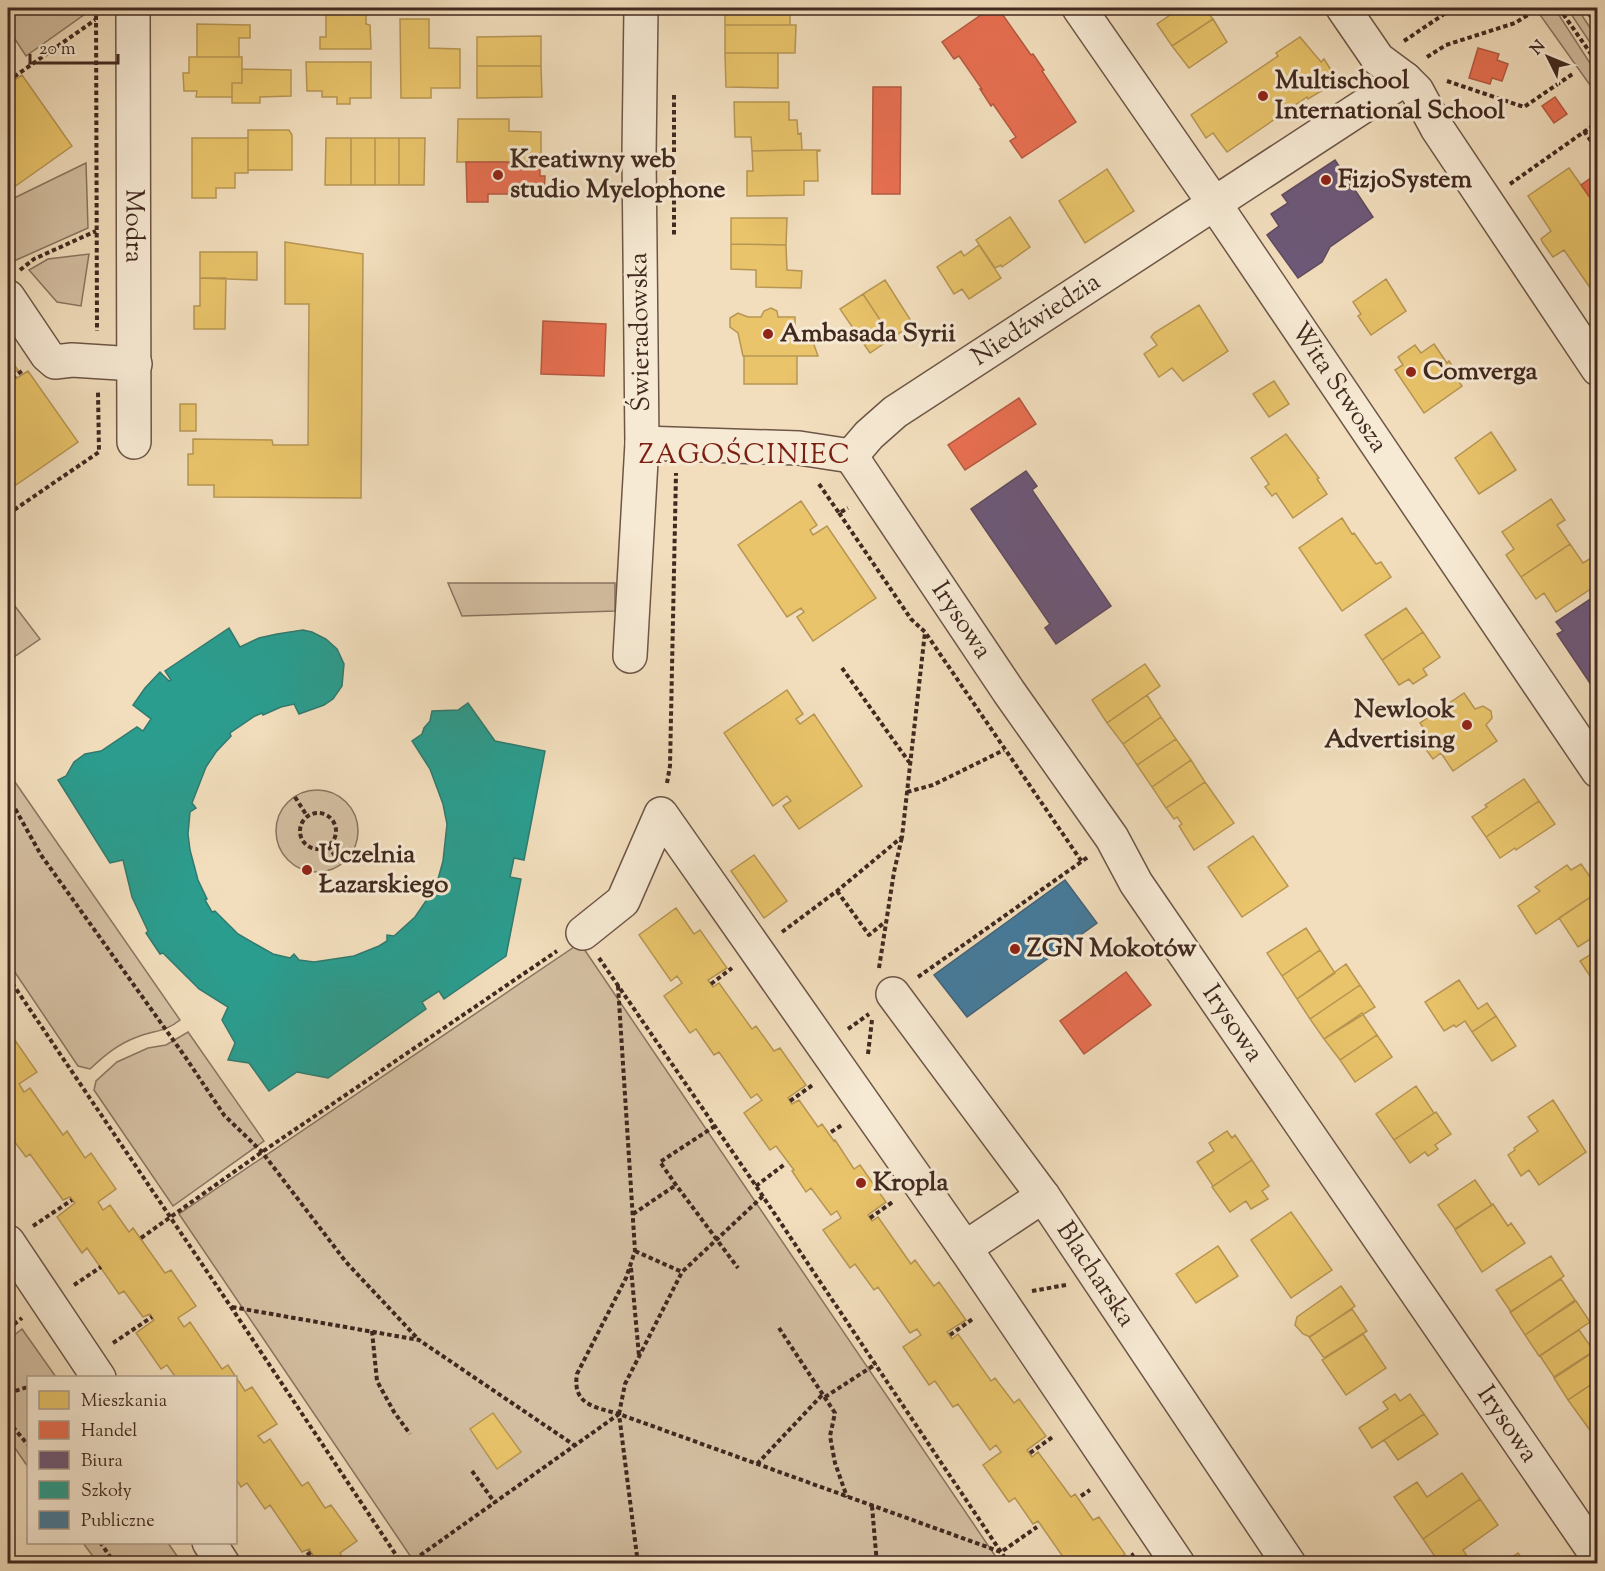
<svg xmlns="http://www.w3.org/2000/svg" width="1605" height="1571" viewBox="0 0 1605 1571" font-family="'Sorts Mill Goudy',serif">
	<rect width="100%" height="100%" fill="#f2debd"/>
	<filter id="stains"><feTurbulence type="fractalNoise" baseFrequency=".00333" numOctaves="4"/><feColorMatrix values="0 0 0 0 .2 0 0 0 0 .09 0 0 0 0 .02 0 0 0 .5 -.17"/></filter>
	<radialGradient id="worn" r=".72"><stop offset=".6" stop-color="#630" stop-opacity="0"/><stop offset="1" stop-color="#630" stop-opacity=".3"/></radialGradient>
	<path fill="#d4bfa2" stroke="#8a7461" stroke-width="1.5" d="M8 8H85V14L26 56 11 33 8 35Z
		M1567 8H1577L1597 38V53Z
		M1546 10 1559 15 1597 74V95L1538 12Z
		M86 163 88 228 14 261 8 252V201Z
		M89 254 81 306 57 302 29 270 48 259Z
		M448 583H615V611L462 616Z
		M8 597 40 639 8 661Z
		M8 772 180 1020C164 1033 154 1030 137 1037 118 1044 105 1055 90 1069L78 1066 8 962Z
		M276 831a41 41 0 1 1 82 0a41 41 0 1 1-82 0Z
		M580 943 1000 1563H415L179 1214Z
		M188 1032 264 1141 173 1206 94 1090 96 1081 117 1062 148 1048 166 1045Z
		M22 1329 56 1377 28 1378V1467L8 1438V1340Z
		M83 1543H168L182 1563H98Z"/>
	<path fill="#e9c46a" stroke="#b79654" stroke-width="1.5" d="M326 8H366V24L370 25 371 49H320V37H326Z
		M515 8H542V9L515 10Z
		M725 8H790V25H725Z
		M1166 8H1204L1213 19 1172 46 1157 24 1170 15 1166 9 1161 11Z
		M1433 8H1445L1437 13Z
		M400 19H429V48L460 49V88H431V98H401Z
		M1213 19 1227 42 1189 68 1172 46Z
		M197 24 250 25V38H239V57H197Z
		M725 25H796L795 53H725Z
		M541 36V66H477V37Z
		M1300 37 1321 62 1324 59 1338 81 1308 99 1307 97 1227 152 1213 133 1206 138 1191 115 1278 56 1276 53Z
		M725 53H778V88L726 87Z
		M189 57H242V83H232V97H196L197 91H184L183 73H189Z
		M306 62H371V98H350V104H337V97H322V91H307Z
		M477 66H541L542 97 477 98Z
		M242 69 291 70V96L260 97V103H232V83H242Z
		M22 75 72 146 10 190 8 186V84Z
		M734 102H789V120H797L798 134 801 133 802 150 752 151 751 137H735Z
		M458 119H509V131L541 132V162H457Z
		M248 130H289L292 135V170H248Z
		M192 138H248V173H235V188H216V198H192Z
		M326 138H351V185H325Z
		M351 138H375V185H351Z
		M375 138H399V185H375Z
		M399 138H425L424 185H399Z
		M802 150H820V151H817L818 181H804V195L747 196V171H753L752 151Z
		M1569 168 1598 209V299L1564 250 1553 257 1543 243 1541 239 1551 231 1528 196Z
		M1107 169 1134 211 1085 243 1059 201Z
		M1010 217 1030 247 1002 267 1001 265 995 268 976 240Z
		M731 218H787L786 245 731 244Z
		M285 242 363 254 361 498 214 497V485H188V454H193V439L272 440 273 445H308L309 304H285Z
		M731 244 786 245 787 270 802 271 801 288 756 287V270L731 269Z
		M979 245 1001 278 969 299 962 289 954 294 937 267 961 251 964 256Z
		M200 252H257V280L200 278Z
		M200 278H226L225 329H194V306H200Z
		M1386 279 1406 311 1371 335 1358 316 1361 314 1353 302Z
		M885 280 913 324 892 338 863 294Z
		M863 294 892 338 870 353 840 309Z
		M1199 305 1228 351 1183 381 1172 368 1159 377 1144 354 1157 345 1151 337 1154 333Z
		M771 308 777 311 778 317H795V337L805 338 813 342 818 356H743L738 333 730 327V318L738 313 748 317H761L764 311Z
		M1434 344 1447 363 1449 361 1455 370 1452 372 1462 386 1424 413 1395 370 1403 365 1398 357 1415 345 1421 353Z
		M8 356 18 370 10 375 14 380 28 371 78 442 16 485 8 473Z
		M744 356H797V384H744Z
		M1274 381 1289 404 1269 417 1253 394Z
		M180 404H196V431H180Z
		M1491 432 1516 470 1479 494 1455 458Z
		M1286 434 1319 478 1317 479 1327 494 1293 518 1276 493 1272 496 1265 487 1269 484 1251 458Z
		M1551 499 1565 520 1557 525 1570 544 1521 577 1506 555 1514 549 1502 532Z
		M801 501 817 525 810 530 813 535 827 526 876 598 813 641 797 617 804 612 801 608 787 617 738 545Z
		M1342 518 1352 534 1354 533 1376 564 1381 562 1391 577 1342 611 1299 548Z
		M1570 544 1583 563 1591 558 1598 568V584L1556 612 1544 593 1536 599 1521 577Z
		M1406 608 1423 632 1382 660 1365 635Z
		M1423 632 1440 657 1423 669 1427 675 1413 684 1409 679 1399 685 1382 660Z
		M1145 664 1160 686 1107 723 1092 700Z
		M787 690 803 714 796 719 800 724 814 714 862 786 799 829 783 806 791 801 787 796 773 806 724 733Z
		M1464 693 1475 709 1483 706 1491 711 1492 718 1486 725 1497 741 1453 771 1441 753 1433 759 1424 747 1433 741 1420 723Z
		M1147 695 1161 717 1123 744 1107 723Z
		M1161 717 1176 739 1137 765 1123 744Z
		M1176 739 1191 760 1152 787 1137 765Z
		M1191 760 1205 782 1166 808 1152 787Z
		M1524 779 1539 801 1486 837 1472 817 1487 807 1485 805Z
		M1205 782 1234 823 1194 850 1179 826 1182 824 1177 817 1174 819 1166 808Z
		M1539 801 1555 824 1516 850 1515 848 1500 858 1486 837Z
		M1253 836 1288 886 1242 917 1208 867Z
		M754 855 787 901 764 918 731 871Z
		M1581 864 1598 888V892L1536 934 1518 906 1540 891 1535 887 1567 865 1571 870Z
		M1598 892V934L1578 947 1559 918Z
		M676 908 694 934 700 930 727 968 708 980 713 987 719 983 752 1029 756 1026 774 1051 780 1048 806 1085 788 1098 792 1104 799 1100 818 1127 822 1124 834 1141 835 1140 854 1169 860 1165 886 1202 868 1215 872 1221 878 1217 911 1264 915 1260 934 1286 939 1282 966 1320 947 1332 952 1339 958 1334 991 1381 995 1378 1014 1403 1019 1399 1046 1436 1027 1450 1032 1457 1038 1452 1071 1497 1075 1494 1093 1520 1099 1517 1125 1554 1113 1564H1068L1038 1521 1033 1524 1015 1498 1009 1502 983 1465 1001 1452 996 1445 990 1450 958 1404 953 1407 935 1381 929 1385 903 1347 921 1335 917 1329 910 1333 878 1287 874 1290 855 1264 850 1268 823 1230 841 1218 837 1211 831 1215 811 1188 806 1192 792 1171 794 1170 776 1146 770 1150 744 1113 762 1100 757 1094 751 1098 719 1052 714 1055 696 1029 690 1033 664 996 682 983 677 976 671 981 639 935Z
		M1306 928 1320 950 1282 976 1267 953Z
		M1320 950 1335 973 1297 999 1282 976Z
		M1598 950V988L1580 961Z
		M1346 964 1360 985 1310 1019 1297 999Z
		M1459 980 1478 1009 1487 1003 1496 1016 1472 1032 1465 1021 1456 1027 1454 1025 1444 1031 1425 1002Z
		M1360 985 1375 1007 1324 1039 1310 1019Z
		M1362 1013 1377 1035 1340 1060 1324 1039Z
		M1496 1016 1516 1046 1492 1061 1472 1032Z
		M1377 1035 1392 1057 1355 1082 1340 1060Z
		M12 1036 37 1072 19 1084 24 1092 30 1088 63 1135 67 1131 85 1158 91 1153 116 1189 98 1202 103 1210 110 1205 129 1232 133 1228 165 1273 171 1270 196 1306 178 1318 184 1327 190 1322 222 1369 228 1365 245 1391 252 1387 277 1424 258 1436 264 1443 270 1439 302 1486 308 1482 325 1508 331 1505 357 1541 340 1553 344 1560 350 1557 354 1564H304L313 1555 309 1549 302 1552 270 1505 265 1509 247 1483 241 1487 236 1479V1378H176L167 1365 161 1369 136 1333 154 1320 150 1314 143 1317 124 1291 119 1294 87 1248 82 1253 57 1217 75 1203 70 1197 63 1200 30 1154 26 1157 8 1133V1038Z
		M1416 1086 1434 1113 1394 1140 1376 1114Z
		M1553 1100 1586 1152 1539 1185 1529 1170 1521 1176 1508 1155 1515 1150 1514 1148 1538 1131 1528 1117Z
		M1436 1112 1451 1134 1435 1145 1438 1149 1428 1156 1425 1152 1410 1163 1394 1140Z
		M1227 1131 1232 1138 1235 1135 1252 1160 1213 1186 1197 1162 1214 1151 1209 1143Z
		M1252 1160 1269 1186 1262 1191 1268 1199 1251 1209 1246 1201 1230 1212 1212 1187Z
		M1475 1180 1492 1205 1455 1229 1438 1205Z
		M1493 1204 1508 1226 1511 1223 1525 1243 1482 1272 1455 1230Z
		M1291 1212 1332 1270 1291 1298 1251 1240Z
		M1218 1246 1238 1276 1196 1303 1176 1274Z
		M1551 1256 1564 1276 1511 1312 1496 1290Z
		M1561 1279 1575 1300 1525 1335 1510 1312Z
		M1341 1286 1355 1306 1310 1337 1303 1334 1295 1325 1297 1317Z
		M1576 1301 1590 1322 1539 1356 1525 1335Z
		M1352 1309 1367 1331 1324 1358 1309 1337Z
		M1579 1330 1594 1351 1554 1377 1540 1356Z
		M1363 1334 1386 1368 1346 1395 1322 1360Z
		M1598 1349V1380L1568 1400 1554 1378Z
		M1598 1380V1440H1597L1568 1400Z
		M1395 1394 1400 1401 1410 1394 1424 1414 1372 1448 1359 1428 1388 1409 1383 1402Z
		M493 1413 521 1452 497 1469 470 1429Z
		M1424 1414 1438 1434 1398 1460 1384 1440Z
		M1462 1473 1480 1499 1423 1539 1394 1497 1417 1482 1427 1497Z
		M1480 1499 1498 1525 1463 1550 1472 1564H1440L1423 1539Z
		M1518 1553 1526 1564H1502Z"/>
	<path fill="#e76f51" stroke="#b55a42" stroke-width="1.5" d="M991 8H998L1031 55 1033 54 1044 70 1042 71 1076 122 1022 158 1010 141 1016 137 993 104 991 106 980 89H982L959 56 954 59 942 42Z
		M1478 48 1499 54 1497 60 1508 64 1502 81 1492 78 1490 84 1469 78Z
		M873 87H901L900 194H872Z
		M1555 97 1567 114 1554 123 1542 106Z
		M466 162H540V176H545L544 194H488V202H467Z
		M1598 173V209L1581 185Z
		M543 321 606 324 604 376 541 374Z
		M1019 398 1036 424 965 470 948 445Z
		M1126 972 1151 1005 1084 1054 1060 1021Z"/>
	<path fill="#6d597a" stroke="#604b5f" stroke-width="1.5" d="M1335 160 1373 217 1330 247 1322 262 1298 278 1267 235 1279 226 1271 214 1288 203 1282 195Z
		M1026 471 1037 486 1032 490 1111 606 1056 644 1045 628 1050 624 971 509Z
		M1598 594V695L1557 634 1563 631 1556 622Z"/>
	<path fill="#2a9d8f" stroke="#317a6e" stroke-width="1.5" d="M229 628 240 647 259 638 277 634 303 630 312 632 326 639 337 649 344 664 342 686 333 699 324 705 299 714 294 704 281 707 263 715 262 713 255 716 230 733 231 736 216 752 206 767 192 803 196 808 190 812 188 834 190 850 198 880 207 899 205 900 212 912 215 911 238 934 273 954 290 958 294 954 299 960 314 962 354 956 379 946 387 941V935L394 936 415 917 428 898 438 879 443 861 447 824 443 804 430 769 412 741 422 734 424 728 430 721 432 711 458 710 468 703 495 741 545 751 524 860 514 858 510 877 521 879 506 956 444 999 439 991 422 1002 426 1009 328 1078 297 1072 269 1091 249 1063 228 1060 235 1043 222 1020 228 1007 199 989 163 953 160 954 146 933 148 931 132 897 123 860 110 863 58 780 66 776 74 762 85 754 101 751 137 727 143 731 151 719 133 705 145 688 160 672 169 681 171 680 165 671Z"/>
	<path fill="#457b9d" stroke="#446278" stroke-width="1.5" d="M1065 880 1097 923 967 1017 934 975Z"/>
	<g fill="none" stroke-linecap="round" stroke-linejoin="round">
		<g stroke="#6d5647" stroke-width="36">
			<g id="minor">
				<path id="s1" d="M133 8 134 442"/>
				<path id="s2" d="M1079 8 1214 203 1598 771"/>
				<path d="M1343 8 1378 59 1405 79 1417 91 1437 128 1598 369"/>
				<path d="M8 297 47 355 55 362 72 360 135 364"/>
				<path d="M642 443 799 448 851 456"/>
				<path id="s3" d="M851 456 1009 692 1112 838 1136 883 1598 1557"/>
				<path id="s4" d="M851 456 869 435 895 412 1405 79"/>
				<path d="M630 656 642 443 639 154 641 8"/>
				<path d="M583 933 623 901 661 814 965 1248 1178 1564"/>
				<path id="s5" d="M893 994 1043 1196 1289 1564"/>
				<path d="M8 1242 99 1378"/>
				<path d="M965 1248 1043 1196"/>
				<path d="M209 1542 223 1564"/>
			</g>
		</g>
		<path stroke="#412920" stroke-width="4" stroke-dasharray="4.5 3" stroke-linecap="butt" d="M96 8 97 331
			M1559 8 1598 64
			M1404 41 1453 8
			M1427 57 1446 45 1515 23 1539 8
			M8 81 95 20
			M1447 81 1524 107 1574 73
			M674 95V235
			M1584 131 1598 151
			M1510 184 1598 122
			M20 270 34 259 96 231
			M12 378 22 371
			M819 484 839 513 848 508
			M839 513 911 619 925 632 1082 862
			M8 514 99 452 98 392
			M8 531 10 534
			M842 668 909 762
			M667 783 670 766 676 473
			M907 792 933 785 1004 750
			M8 796 41 855 186 1058 224 1115 262 1152 346 1262 419 1340
			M295 797 307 816
			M300 831a18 18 0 1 1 36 0a18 18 0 1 1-36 0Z
			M328 846 341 864
			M837 891 869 935 885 922
			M782 932 837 891 902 837 925 632
			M599 958 756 1186 1009 1564
			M879 968 894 872 902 837
			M8 977 231 1307 402 1564
			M918 977 1088 857
			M711 984 732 968
			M618 986 635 1251 626 1278 577 1374C572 1405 595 1407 619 1414L638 1564
			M848 1029 869 1014
			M868 1054 872 1020
			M790 1101 814 1084
			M715 1126 660 1162 676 1185 738 1268
			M831 1132 842 1125
			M756 1186 785 1164
			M633 1214 676 1185
			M870 1218 894 1201
			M33 1226 72 1200
			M141 1238 262 1152 557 951
			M635 1251 682 1272
			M631 1268 639 1356
			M74 1285 101 1267
			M1032 1291 1066 1285
			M232 1307 419 1340 574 1445
			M779 1328 835 1413 830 1436 835 1463 847 1497
			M8 1329 22 1318
			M372 1331 377 1381 394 1412 410 1434
			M950 1335 974 1318
			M113 1343 152 1317
			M8 1393 28 1387
			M825 1397 876 1364
			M619 1414 625 1384 682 1272 763 1196
			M8 1421 28 1445
			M1030 1453 1054 1436
			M757 1464 823 1394
			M472 1471 495 1503
			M1081 1496 1090 1490
			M872 1506 877 1564
			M100 1542 115 1564
			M295 1564 311 1552
			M408 1564 619 1414 1001 1552 1037 1527
			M1119 1564 1134 1554"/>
		<use href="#minor" stroke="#f7ead4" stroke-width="33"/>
		<path stroke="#412920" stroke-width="1.5" d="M1583 8 1598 28"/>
	</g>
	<g fill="#8f2418" stroke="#f7ead4" stroke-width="2">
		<circle cx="1263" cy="96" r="6"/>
		<circle cx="498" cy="175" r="6"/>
		<circle cx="1326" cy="180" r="6"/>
		<circle cx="768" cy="334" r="6"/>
		<circle cx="1411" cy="372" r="6"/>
		<circle cx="1467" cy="725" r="6"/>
		<circle cx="307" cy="870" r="6"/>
		<circle cx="1015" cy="949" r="6"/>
		<circle cx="861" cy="1183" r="6"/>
	</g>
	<g text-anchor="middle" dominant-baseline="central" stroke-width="6" stroke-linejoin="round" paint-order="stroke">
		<g font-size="26" font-weight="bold" fill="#412920" stroke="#f7ead4" text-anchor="start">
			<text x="1275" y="81">Multischool<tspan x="1275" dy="30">International School</tspan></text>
			<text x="510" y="160">Kreatiwny web<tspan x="510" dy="30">studio Myelophone</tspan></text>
			<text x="1338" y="180">FizjoSystem</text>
			<text x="780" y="334">Ambasada Syrii</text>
			<text x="1423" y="372">Comverga</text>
			<text x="1455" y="710" text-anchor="end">Newlook<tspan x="1455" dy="30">Advertising</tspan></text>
			<text x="319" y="855">Uczelnia<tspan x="319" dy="30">Łazarskiego</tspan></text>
			<text x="1027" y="949">ZGN Mokotów</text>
			<text x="873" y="1183">Kropla</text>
		</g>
		<g font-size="26" fill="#412920" stroke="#f7ead4">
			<text stroke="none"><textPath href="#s1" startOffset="218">Modra</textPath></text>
			<text stroke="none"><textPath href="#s4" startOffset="231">Niedźwiedzia</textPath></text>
			<text transform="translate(641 332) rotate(-91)">Świeradowska</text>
			<text stroke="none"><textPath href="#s2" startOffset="460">Wita Stwosza</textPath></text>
			<text stroke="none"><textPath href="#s3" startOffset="198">Irysowa</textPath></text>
			<text stroke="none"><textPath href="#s3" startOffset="684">Irysowa</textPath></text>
			<text stroke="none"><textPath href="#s5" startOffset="346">Blacharska</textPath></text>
			<text stroke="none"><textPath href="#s3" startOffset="1170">Irysowa</textPath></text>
		</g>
		<g font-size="27" letter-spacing="1.5" fill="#7a1f14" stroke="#f7ead4">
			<text x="745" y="456">ZAGOŚCINIEC</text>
		</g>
	</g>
	<rect width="1605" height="1571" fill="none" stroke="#f2debd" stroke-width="30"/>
	<rect x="9" y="9" width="1587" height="1553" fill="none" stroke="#412920" stroke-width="3"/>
	<rect x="15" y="15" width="1575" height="1541" fill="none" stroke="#412920" stroke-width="1.5"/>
	<rect x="27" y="1376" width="210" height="168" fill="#f7ead4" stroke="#ae9d8c" stroke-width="1.5"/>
	<rect x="39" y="1391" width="30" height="18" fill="#e9c46a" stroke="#ae9d8c" stroke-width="1.5"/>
	<text x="81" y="1406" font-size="18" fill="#412920">Mieszkania</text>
	<rect x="39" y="1421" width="30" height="18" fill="#e76f51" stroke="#ae9d8c" stroke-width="1.5"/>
	<text x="81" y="1436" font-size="18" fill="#412920">Handel</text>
	<rect x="39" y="1451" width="30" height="18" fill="#6d597a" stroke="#ae9d8c" stroke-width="1.5"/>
	<text x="81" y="1466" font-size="18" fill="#412920">Biura</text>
	<rect x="39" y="1481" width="30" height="18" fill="#2a9d8f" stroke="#ae9d8c" stroke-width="1.5"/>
	<text x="81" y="1496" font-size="18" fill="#412920">Szkoły</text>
	<rect x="39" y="1511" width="30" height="18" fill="#457b9d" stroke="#ae9d8c" stroke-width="1.5"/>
	<text x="81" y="1526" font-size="18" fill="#412920">Publiczne</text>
	<g transform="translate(1548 57) rotate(313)" stroke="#f7ead4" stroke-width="4.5" paint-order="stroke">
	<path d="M0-4.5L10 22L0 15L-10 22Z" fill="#412920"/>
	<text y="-9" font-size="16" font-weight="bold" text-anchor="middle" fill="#412920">N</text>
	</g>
	<path d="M30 54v9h88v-9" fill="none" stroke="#412920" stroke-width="3"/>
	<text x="39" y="54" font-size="18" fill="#412920" stroke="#f7ead4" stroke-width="4.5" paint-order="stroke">20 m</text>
	<rect width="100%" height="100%" filter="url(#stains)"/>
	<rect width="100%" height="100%" fill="url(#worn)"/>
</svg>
